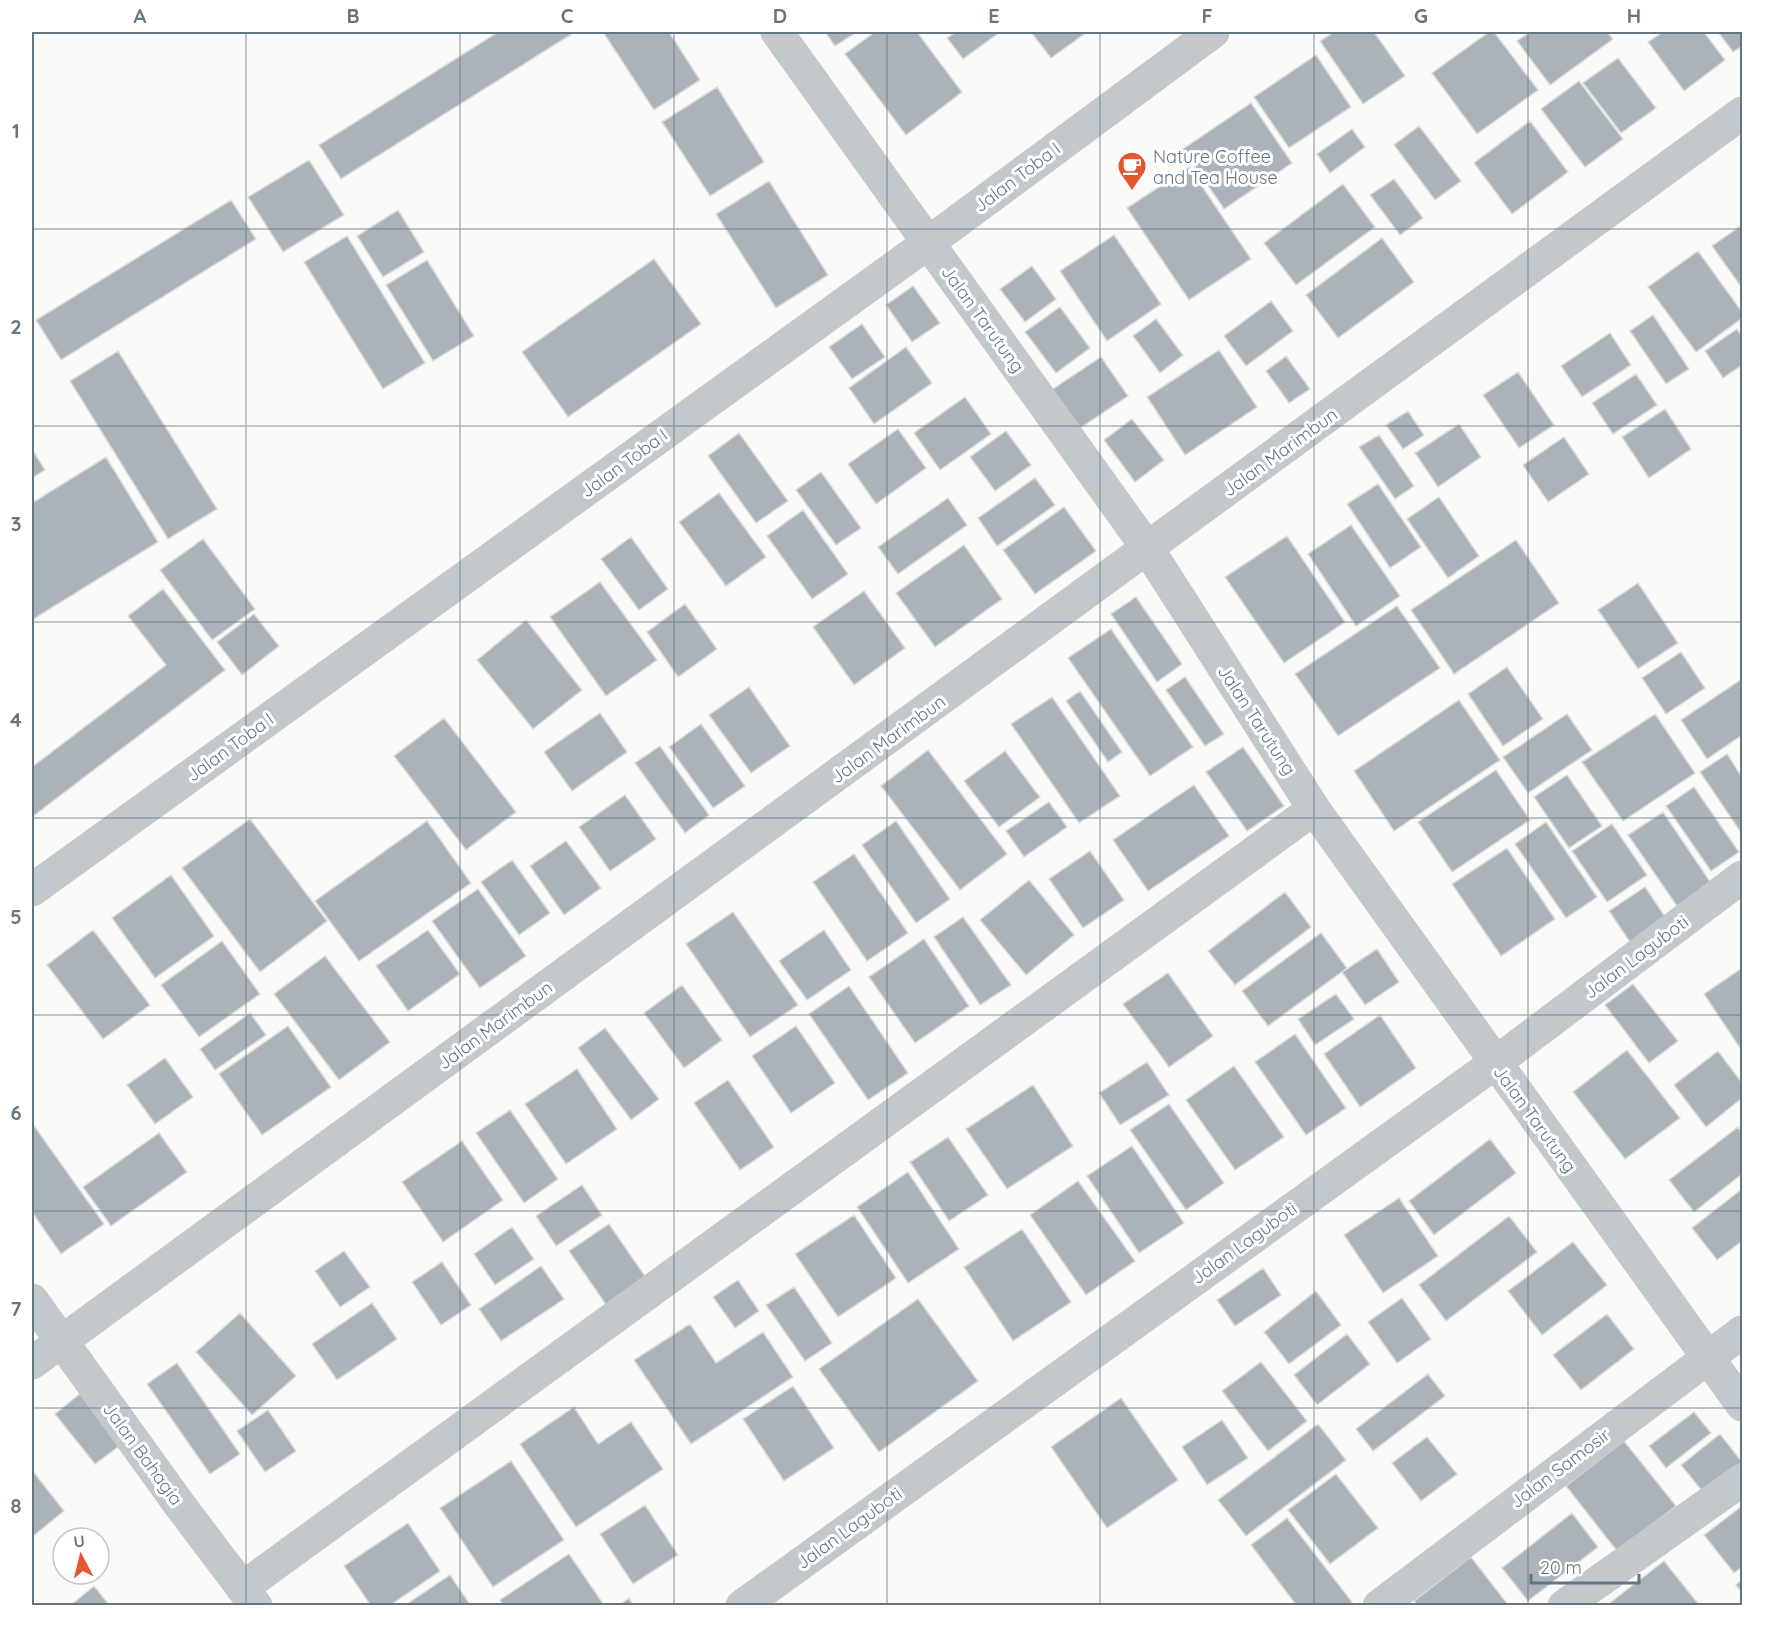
<svg xmlns="http://www.w3.org/2000/svg" width="1774" height="1637" viewBox="0 0 1774 1637" font-family="Quicksand,sans-serif">
	<rect width="100%" height="100%" fill="#fafaf8"/>
	<path fill="#aab3b9" stroke="#dcdcda" stroke-width="1.5" d="M498 32H575L341 179 319 145Z
		M603 32H669L700 80 654 110Z
		M825 32H857L835 46Z
		M875 32H917L962 92 906 135 845 54Z
		M956 32H1000L963 59 947 38Z
		M1031 32H1087L1051 58Z
		M1334 32H1374L1405 76 1363 104 1320 41Z
		M1489 32H1494L1538 90 1477 134 1432 73Z
		M1530 32H1607L1613 39 1550 85 1517 41Z
		M1663 32H1704L1725 60 1684 91 1648 42Z
		M1718 32H1742V46L1733 52Z
		M1316 55 1351 107 1289 148 1254 97Z
		M1618 58 1656 108 1621 133 1583 83Z
		M1579 81 1623 139 1585 167 1541 109Z
		M717 87 764 162 710 196 662 122Z
		M1251 103 1292 163 1224 209 1183 149Z
		M1530 121 1568 172 1512 214 1474 163Z
		M1419 126 1461 181 1435 200 1394 145Z
		M1352 129 1365 147 1330 173 1317 154Z
		M309 160 344 215 283 252 248 197Z
		M1189 167 1251 259 1189 300 1127 208Z
		M1394 179 1423 218 1400 235 1370 195Z
		M769 181 828 275 776 308 716 214Z
		M1343 184 1375 227 1296 285 1264 243Z
		M231 200 256 239 61 360 36 320Z
		M398 210 424 252 383 277 357 236Z
		M1742 225V288L1712 246Z
		M1114 235 1161 304 1107 341 1060 271Z
		M347 236 425 363 383 389 304 262Z
		M1382 238 1414 282 1338 338 1306 295Z
		M1698 251 1742 312V318L1696 352 1648 287Z
		M654 259 701 324 568 417 522 352Z
		M427 260 474 336 433 361 386 285Z
		M1032 266 1056 299 1025 322 1000 289Z
		M913 286 940 323 912 342 886 305Z
		M1271 301 1293 331 1246 366 1224 336Z
		M1060 307 1090 348 1056 373 1025 332Z
		M1653 315 1689 369 1666 384 1630 331Z
		M1156 319 1183 355 1160 373 1133 336Z
		M862 324 885 357 852 379 829 347Z
		M1737 329 1742 337V365L1723 378 1705 351Z
		M1610 333 1631 365 1582 397 1561 366Z
		M906 347 932 383 874 424 849 388Z
		M1219 350 1257 407 1185 455 1147 397Z
		M118 351 217 509 168 539 70 381Z
		M1286 356 1310 389 1289 403 1266 371Z
		M1101 357 1128 396 1077 430 1050 391Z
		M1518 372 1554 425 1519 448 1483 395Z
		M1636 374 1657 405 1613 434 1592 403Z
		M965 397 991 434 940 470 914 433Z
		M1665 409 1691 449 1649 478 1622 437Z
		M1408 411 1424 435 1403 449 1386 425Z
		M1132 419 1164 460 1135 482 1104 440Z
		M1459 424 1481 457 1438 487 1415 453Z
		M898 429 926 468 876 504 848 464Z
		M1006 431 1031 465 995 491 970 457Z
		M739 433 788 501 756 523 708 456Z
		M1379 435 1414 486 1395 499 1359 447Z
		M1564 437 1589 474 1548 502 1523 465Z
		M32 449 45 470 32 478Z
		M106 457 158 542 32 620V503Z
		M821 472 861 528 836 545 796 490Z
		M1035 478 1055 505 997 546 978 518Z
		M1378 484 1421 547 1390 568 1347 504Z
		M719 493 766 557 726 586 679 522Z
		M1439 497 1479 556 1448 578 1407 519Z
		M948 498 967 525 898 574 878 547Z
		M1064 507 1096 551 1035 594 1003 550Z
		M803 510 848 574 812 599 767 536Z
		M1351 525 1400 596 1356 626 1308 554Z
		M1287 536 1345 622 1284 663 1225 577Z
		M631 537 668 589 639 610 601 559Z
		M203 539 255 609 212 640 160 570Z
		M1516 540 1559 603 1454 674 1411 610Z
		M964 545 1002 599 935 647 896 593Z
		M600 582 657 660 606 696 550 617Z
		M1638 583 1678 643 1638 669 1598 610Z
		M163 589 225 670 32 817V767L166 665 128 616Z
		M864 591 905 648 854 685 813 627Z
		M1136 597 1182 664 1157 682 1111 614Z
		M685 604 717 649 678 677 647 632Z
		M1397 606 1440 668 1338 736 1295 674Z
		M254 614 279 646 242 675 217 642Z
		M526 620 582 690 533 729 477 660Z
		M1111 629 1193 747 1150 776 1068 658Z
		M1681 652 1705 688 1666 714 1642 678Z
		M1507 667 1543 719 1503 746 1468 694Z
		M1185 677 1224 734 1205 746 1166 690Z
		M1742 679V735L1707 759 1681 720Z
		M749 687 790 746 751 773 709 715Z
		M1080 691 1122 752 1108 762 1066 701Z
		M1052 697 1120 796 1079 823 1011 724Z
		M1459 700 1500 760 1394 831 1354 771Z
		M600 713 627 752 572 791 544 752Z
		M1567 714 1592 750 1528 793 1503 757Z
		M1655 714 1695 773 1623 821 1582 762Z
		M444 718 516 812 466 850 394 756Z
		M701 724 745 786 713 808 669 747Z
		M660 746 709 815 685 833 635 763Z
		M1243 747 1284 806 1247 831 1206 772Z
		M928 750 1007 854 960 890 881 786Z
		M1005 751 1040 797 999 827 964 781Z
		M1727 754 1742 777V834L1700 772Z
		M1496 770 1530 820 1452 872 1418 822Z
		M1567 775 1602 826 1569 848 1534 797Z
		M1194 785 1229 836 1148 891 1113 840Z
		M1694 787 1739 852 1711 871 1666 806Z
		M625 795 656 839 610 871 579 827Z
		M1049 802 1067 827 1024 857 1006 831Z
		M1663 812 1711 883 1677 906 1628 835Z
		M250 819 327 921 260 972 182 868Z
		M427 821 471 883 359 961 315 901Z
		M896 821 950 899 916 923 862 845Z
		M1546 822 1597 897 1566 918 1515 844Z
		M1612 824 1647 875 1607 902 1572 851Z
		M566 841 601 888 564 915 530 866Z
		M1507 848 1555 919 1501 956 1452 884Z
		M1090 851 1124 900 1083 928 1049 879Z
		M854 854 908 933 867 961 813 882Z
		M512 860 550 913 519 935 481 882Z
		M171 875 214 936 155 978 112 918Z
		M1029 880 1074 935 1026 975 980 920Z
		M1645 887 1668 921 1632 945 1609 911Z
		M478 889 526 956 480 988 432 921Z
		M1285 892 1311 927 1235 985 1208 951Z
		M733 912 798 1005 750 1037 686 944Z
		M963 917 1011 985 980 1005 934 937Z
		M93 930 150 1005 103 1039 47 965Z
		M428 930 460 974 408 1011 376 966Z
		M824 930 851 970 807 1000 779 961Z
		M1321 933 1347 968 1268 1026 1242 991Z
		M924 939 969 1006 915 1043 869 977Z
		M222 941 260 994 199 1037 161 985Z
		M1377 949 1399 982 1365 1005 1342 972Z
		M325 956 390 1042 339 1080 274 994Z
		M1742 968V1051L1704 994Z
		M1168 973 1213 1036 1169 1067 1123 1004Z
		M1633 984 1678 1041 1649 1063 1605 1005Z
		M682 985 722 1040 684 1068 644 1013Z
		M849 986 908 1073 868 1100 809 1014Z
		M1336 994 1354 1019 1315 1045 1298 1019Z
		M250 1013 266 1035 215 1070 200 1049Z
		M1380 1015 1416 1068 1360 1107 1324 1054Z
		M288 1026 331 1087 262 1135 219 1074Z
		M796 1026 835 1083 791 1113 752 1056Z
		M605 1028 659 1099 631 1120 578 1048Z
		M1295 1034 1346 1108 1306 1135 1255 1062Z
		M1627 1050 1680 1118 1625 1159 1573 1092Z
		M1718 1051 1742 1083V1098L1706 1127 1674 1085Z
		M165 1058 193 1097 155 1124 127 1085Z
		M1147 1062 1169 1095 1120 1125 1099 1093Z
		M1234 1066 1284 1137 1235 1170 1186 1100Z
		M577 1069 617 1129 566 1164 525 1104Z
		M728 1080 774 1147 740 1170 694 1103Z
		M1033 1085 1073 1146 1007 1189 966 1129Z
		M1169 1104 1224 1183 1186 1210 1130 1130Z
		M510 1110 558 1179 524 1203 476 1133Z
		M32 1123 104 1224 61 1254 32 1212Z
		M1738 1127 1742 1133V1174L1694 1212 1669 1180Z
		M159 1133 187 1172 111 1226 83 1187Z
		M948 1137 988 1195 949 1221 910 1162Z
		M1490 1139 1516 1173 1434 1235 1409 1201Z
		M462 1141 503 1200 443 1242 402 1182Z
		M1132 1146 1184 1223 1139 1253 1087 1176Z
		M908 1172 959 1249 908 1283 857 1207Z
		M1078 1181 1135 1261 1086 1295 1030 1215Z
		M582 1185 602 1215 556 1246 536 1216Z
		M1742 1189V1241L1717 1260 1692 1228Z
		M1399 1198 1438 1256 1383 1293 1344 1235Z
		M854 1215 896 1278 838 1317 795 1254Z
		M1509 1216 1537 1252 1446 1321 1419 1285Z
		M609 1224 649 1282 609 1309 569 1251Z
		M512 1227 534 1259 495 1285 474 1254Z
		M1022 1229 1071 1302 1013 1341 964 1267Z
		M1573 1242 1607 1285 1542 1335 1508 1291Z
		M344 1251 370 1287 340 1307 315 1271Z
		M442 1262 471 1305 441 1325 412 1282Z
		M541 1266 564 1299 501 1341 479 1309Z
		M1263 1268 1281 1295 1235 1326 1217 1300Z
		M738 1280 759 1311 735 1328 713 1297Z
		M794 1287 832 1343 805 1361 766 1305Z
		M1316 1291 1341 1325 1289 1364 1264 1332Z
		M1402 1298 1431 1339 1397 1363 1368 1322Z
		M918 1299 978 1381 879 1452 819 1369Z
		M372 1303 397 1339 337 1380 312 1344Z
		M240 1313 296 1376 252 1415 196 1352Z
		M1607 1314 1634 1349 1581 1390 1553 1355Z
		M690 1324 716 1363 763 1332 793 1377 691 1444 634 1360Z
		M1347 1334 1370 1364 1317 1405 1294 1375Z
		M1261 1362 1307 1421 1268 1451 1222 1391Z
		M177 1363 240 1454 210 1474 147 1384Z
		M1428 1374 1445 1396 1373 1451 1356 1429Z
		M793 1386 834 1448 784 1481 743 1419Z
		M81 1393 122 1444 95 1464 55 1414Z
		M1121 1398 1178 1480 1107 1528 1051 1447Z
		M574 1407 598 1444 631 1422 663 1469 576 1527 520 1444Z
		M268 1410 296 1451 265 1472 237 1431Z
		M1694 1412 1711 1433 1666 1468 1649 1446Z
		M1222 1420 1248 1458 1207 1485 1182 1447Z
		M1318 1424 1346 1460 1246 1536 1218 1500Z
		M1720 1434 1742 1462 1703 1492 1681 1465Z
		M1427 1437 1457 1474 1421 1501 1392 1463Z
		M1624 1441 1676 1506 1617 1551 1566 1486Z
		M511 1461 564 1540 493 1587 440 1508Z
		M32 1470 64 1511 32 1537Z
		M1336 1474 1378 1528 1330 1564 1288 1510Z
		M645 1505 678 1555 633 1584 600 1534Z
		M1742 1506V1567L1734 1573 1704 1535Z
		M1572 1513 1598 1547 1528 1601 1502 1568Z
		M1287 1518 1352 1602 1347 1606H1297L1251 1545Z
		M408 1523 440 1571 389 1606H371L344 1566Z
		M569 1554 604 1605 503 1606 500 1600Z
		M1471 1557 1509 1606H1418L1414 1601Z
		M1664 1561 1700 1606H1613L1611 1602Z
		M450 1575 471 1606H404Z
		M1742 1579V1593L1736 1585Z
		M94 1586 110 1606H70Z
		M629 1598 634 1606H618Z"/>
	<g fill="none" stroke-linecap="round" stroke-linejoin="round">
		<path stroke="#c3c8cc" stroke-width="33" d="M777 32 1148 549 1314 809 1742 1405
			M32 890 928 243 1213 32
			M32 1300 179 1504 256 1606
			M32 1363 1742 113
			M242 1588 1314 809
			M742 1606 1495 1063 1742 877
			M1379 1606 1742 1332
			M1564 1606 1742 1480"/>
	</g>
	<path fill="none" stroke="#657683" stroke-width="1.5" stroke-opacity="0.55" d="M246 32V1606M460 32V1606M674 32V1606M887 32V1606M1100 32V1606M1314 32V1606M1528 32V1606M32 229H1742M32 426H1742M32 622H1742M32 818H1742M32 1015H1742M32 1211H1742M32 1408H1742"/>
	<defs>
		<g id="cafe-pin" transform="scale(1.5)"><path d="M0 17L-7.5 6A9.5 9.5 0 1 1 7.5 6Z" fill="#e4572e" stroke="#fff"/><path d="M-5.5-4.5H6V0H3Q3 3.5 0 3.5H-2.5Q-5.5 3.5-5.5 0ZM3-3.2v2h1.7v-2ZM-6 4.5H4V6H-6Z" fill="#fff"/></g>
	</defs>
	<g fill-rule="evenodd">
		<use href="#cafe-pin" x="1132" y="166"/>
	</g>
	<g text-anchor="middle" dominant-baseline="central" stroke-width="6" stroke-linejoin="round" paint-order="stroke">
		<g font-size="18" fill="#657683" stroke="#fff" text-anchor="start">
			<text x="1153" y="156">Nature Coffee<tspan x="1153" dy="21">and Tea House</tspan></text>
		</g>
		<g font-size="18" fill="#657683" stroke="#fff">
			<text transform="translate(1017 177) rotate(-37)">Jalan Toba I</text>
			<text transform="translate(983 319) rotate(54)">Jalan Tarutung</text>
			<text transform="translate(1280 452) rotate(-36)">Jalan Marimbun</text>
			<text transform="translate(624 463) rotate(-36)">Jalan Toba I</text>
			<text transform="translate(1257 720) rotate(57)">Jalan Tarutung</text>
			<text transform="translate(888 739) rotate(-36)">Jalan Marimbun</text>
			<text transform="translate(230 747) rotate(-36)">Jalan Toba I</text>
			<text transform="translate(1636 957) rotate(-37)">Jalan Laguboti</text>
			<text transform="translate(495 1025) rotate(-36)">Jalan Marimbun</text>
			<text transform="translate(1535 1119) rotate(54)">Jalan Tarutung</text>
			<text transform="translate(1244 1243) rotate(-36)">Jalan Laguboti</text>
			<text transform="translate(143 1454) rotate(54)">Jalan Bahagia</text>
			<text transform="translate(1560 1468) rotate(-37)">Jalan Samosir</text>
			<text transform="translate(849 1528) rotate(-36)">Jalan Laguboti</text>
		</g>
	</g>
	<rect width="1774" height="1637" fill="none" stroke="#ffffff" stroke-width="66"/>
	<g transform="translate(81 1556) rotate(353)"><circle r="28" fill="#ffffff" stroke="#c1c8cd" stroke-width="1.5"/>
	<path d="M0-4.5L10 22L0 15L-10 22Z" fill="#e4572e"/>
	<text y="-9" font-size="16" font-weight="bold" text-anchor="middle" fill="#657683">U</text>
	</g>
	<path d="M1531 1574v9h108v-9" fill="none" stroke="#657683" stroke-width="3"/>
	<text x="1540" y="1574" font-size="18" fill="#657683" stroke="#ffffff" stroke-width="4.5" paint-order="stroke">20 m</text>
	<rect x="33" y="33" width="1708" height="1571" fill="none" stroke="#657683" stroke-width="2"/>
	<g font-size="20" text-anchor="middle" font-weight="bold" fill="#657683">
		<text x="140" y="23">A</text>
		<text x="353" y="23">B</text>
		<text x="567" y="23">C</text>
		<text x="780" y="23">D</text>
		<text x="994" y="23">E</text>
		<text x="1207" y="23">F</text>
		<text x="1421" y="23">G</text>
		<text x="1634" y="23">H</text>
		<text x="16" y="138">1</text>
		<text x="16" y="334">2</text>
		<text x="16" y="531">3</text>
		<text x="16" y="727">4</text>
		<text x="16" y="924">5</text>
		<text x="16" y="1120">6</text>
		<text x="16" y="1316">7</text>
		<text x="16" y="1513">8</text>
	</g>
</svg>
